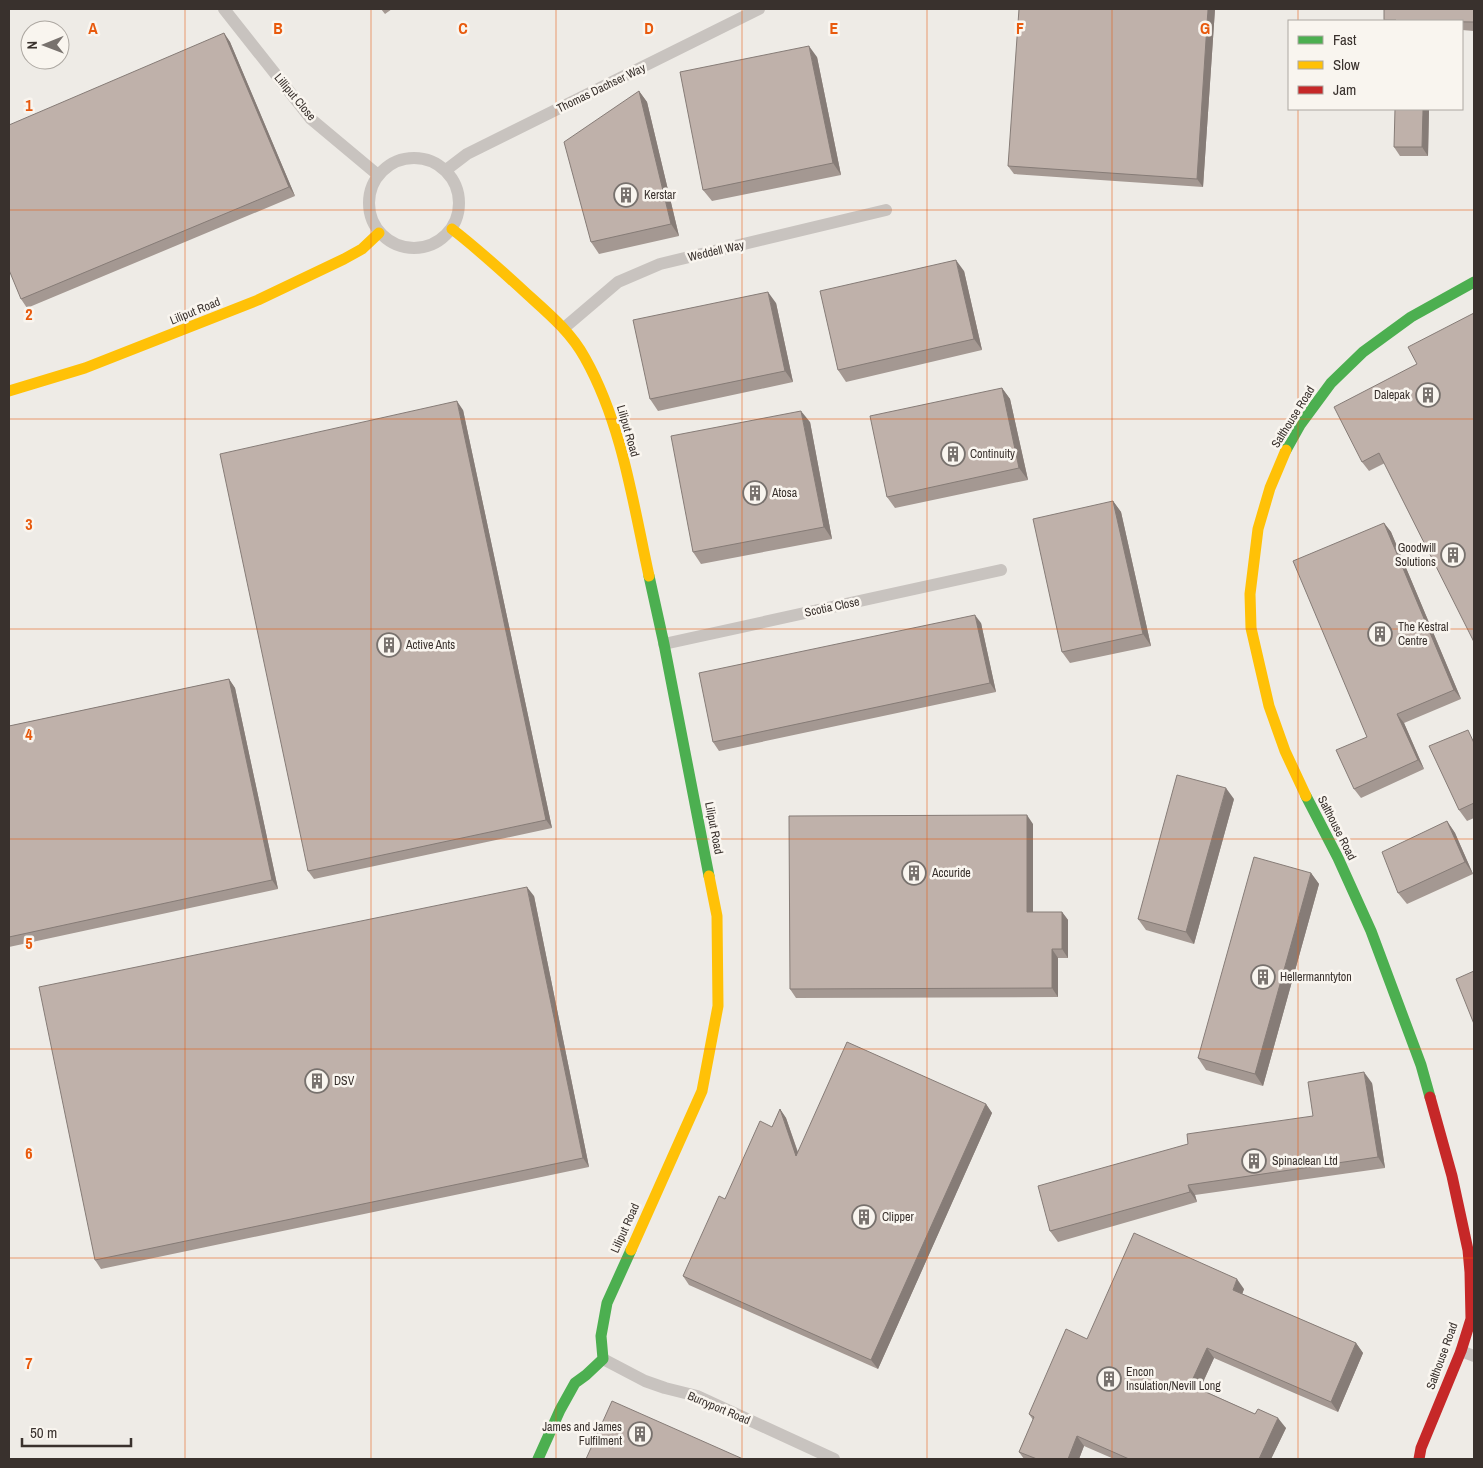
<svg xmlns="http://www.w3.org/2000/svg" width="1483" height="1468" viewBox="0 0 1483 1468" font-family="'Archivo Narrow',sans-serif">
	<rect width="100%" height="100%" fill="#eeebe6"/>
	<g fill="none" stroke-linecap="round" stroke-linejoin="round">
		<path stroke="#c8c3bf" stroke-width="12" d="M224 9 311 119 378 175
			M369 203a45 45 0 1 1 90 0a45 45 0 1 1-90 0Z
			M446 170 467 154 759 9
			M564 328 618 282 660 264 886 210
			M664 644 1001 570
			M1461 1351 1474 1356
			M603 1359 645 1381 665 1388 697 1396 834 1459"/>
		<path stroke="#4caf50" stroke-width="11" d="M1286 450 1300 425 1331 383 1363 352 1411 317 1474 282
			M649 576 664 644 709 876
			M1306 796 1338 858 1371 931 1421 1065 1430 1097
			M538 1459 560 1410 575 1383 586 1375 603 1359 601 1336 607 1303 631 1250"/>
		<path stroke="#ffc107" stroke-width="11" d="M452 229C478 249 502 271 527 294 548 313 571 332 585 358 622 424 633 503 649 576
			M9 391 85 368 258 300 344 259 362 249 379 233
			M1286 450 1270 488 1258 529 1250 594 1251 628 1269 706 1285 751 1306 796
			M631 1250 702 1091 718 1006 717 916 709 876"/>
		<path stroke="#c62828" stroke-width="11" d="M1419 1459 1421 1448 1461 1351 1471 1319 1470 1272 1468 1250 1452 1176 1430 1097"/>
	</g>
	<path fill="#a49892" d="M381 9H392L385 14Z
		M1215 9 1203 187 1014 174 1008 166Z
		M1474 9V31L1462 30V21H1385L1384 20Z
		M224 33 230 42 295 196 27 308 21 299Z
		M817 57 841 175 712 201 703 190Z
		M639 91 647 102 679 236 599 254 591 242Z
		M1429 109 1428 156H1400L1394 147Z
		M964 271 982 350 846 382 838 370Z
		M776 303 793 382 658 411 650 399Z
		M1474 313 1385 463 1369 471 1362 462 1417 364Z
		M1002 388 1010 399 1028 480 895 508 887 497Z
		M463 410 552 828 314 879 308 871Z
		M810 422 832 539 701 564 693 552Z
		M1113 501 1121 512 1151 646 1070 663 1062 652Z
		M1384 523 1391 532 1461 699 1404 723 1424 769 1361 798 1354 789 1367 737Z
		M981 623 996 692 719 751 713 742Z
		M229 679 235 688 278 889 9 947V726Z
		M1474 739V818L1467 821 1459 810Z
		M1234 799 1194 944 1146 930 1138 919Z
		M1447 821 1455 833 1473 874 1407 904 1398 893Z
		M1033 824V912H1062L1068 920V958H1058V997L796 998 790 989Z
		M1311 873 1319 884 1263 1086 1206 1070 1198 1058Z
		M534 896 589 1167 101 1269 95 1260Z
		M1372 1083 1385 1168 1195 1195 1197 1202 1058 1242 1050 1231 1313 1116Z
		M986 1104 992 1113 878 1369 689 1285 683 1276 725 1199 772 1127 780 1109 786 1118 798 1152Z
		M1244 1289 1242 1294 1356 1343 1363 1353 1338 1412 1214 1358 1200 1389 1286 1428 1271 1459H1114L1084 1446 1079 1459H1024L1019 1452 1033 1420 1029 1414 1087 1339Z"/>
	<path fill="#867c77" d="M1208 9H1215L1203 187 1197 179Z
		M224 33 230 42 295 196 289 187Z
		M809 46 817 57 841 175 833 163Z
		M639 91 647 102 679 236 671 224Z
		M1423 109H1429L1428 156 1422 147Z
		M956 260 964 271 982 350 974 339Z
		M768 292 776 303 793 382 785 371Z
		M1002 388 1010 399 1028 480 1019 468Z
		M457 401 463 410 552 828 546 820Z
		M801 411 810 422 832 539 824 527Z
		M1113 501 1121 512 1151 646 1143 634Z
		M1384 523 1391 532 1461 699 1454 690Z
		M975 615 981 623 996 692 990 683Z
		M229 679 235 688 278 889 272 880Z
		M1397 714 1404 723 1424 769 1418 760Z
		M1226 788 1234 799 1194 944 1186 932Z
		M1027 815 1033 824V920L1027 912Z
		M1447 821 1455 833 1473 874 1465 862Z
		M1311 873 1319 884 1263 1086 1255 1074Z
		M527 887 534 896 589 1167 583 1158Z
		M1062 912 1068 920V958L1062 949Z
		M1052 949 1058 958V997L1052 988Z
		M1364 1072 1372 1083 1385 1168 1378 1157Z
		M986 1104 992 1113 878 1369 871 1360Z
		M780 1109 786 1118 802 1165 796 1156Z
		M1188 1185 1195 1195 1197 1202 1190 1192Z
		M1237 1279 1244 1289 1240 1300 1233 1290Z
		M1356 1343 1363 1353 1338 1412 1331 1402Z
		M1207 1348 1214 1358 1197 1395 1190 1385Z
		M1278 1418 1286 1428 1271 1459H1259Z
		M1077 1436 1084 1446 1079 1459H1068Z"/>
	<path fill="#bfb1aa" stroke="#867c77" d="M1019 9H1208L1197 179 1008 166Z
		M1384 9H1474V22L1396 21V20H1384Z
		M224 33 289 187 21 299 9 270V125Z
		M809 46 833 163 703 190 680 72Z
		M639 91 671 224 591 242 564 142Z
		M1395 109H1423L1422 147H1394Z
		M956 260 974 339 838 370 820 291Z
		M768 292 785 371 650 399 633 320Z
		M1474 313V642L1379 453 1362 462 1334 407 1417 364 1408 347Z
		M1002 388 1019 468 887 497 870 416Z
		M457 401 546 820 308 871 220 454Z
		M801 411 824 527 693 552 671 436Z
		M1113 501 1143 634 1062 652 1033 519Z
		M1384 523 1454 690 1397 714 1418 760 1354 789 1336 750 1367 737 1293 561Z
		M975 615 990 683 713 742 699 673Z
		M229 679 272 880 9 937V726Z
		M1468 730 1474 743V803L1459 810 1429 746Z
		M1177 775 1226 788 1186 932 1138 919Z
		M1027 815V912H1062V949H1052V988L790 989 789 816Z
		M1447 821 1465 862 1398 893 1382 852Z
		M1254 857 1311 873 1255 1074 1198 1058Z
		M527 887 583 1158 95 1260 39 987Z
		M1474 971V1024L1456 979Z
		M847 1042 986 1104 871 1360 683 1276 719 1196 725 1199 760 1121 772 1127 780 1109 796 1156Z
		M1364 1072 1378 1157 1188 1185 1190 1192 1050 1231 1038 1186 1188 1144 1187 1134 1313 1116 1308 1082Z
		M1134 1233 1237 1279 1233 1290 1356 1343 1331 1402 1207 1348 1190 1385 1255 1414 1258 1409 1278 1418 1259 1459H1129L1077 1436 1068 1459H1037L1019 1452 1034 1417 1029 1414 1066 1329 1087 1339Z
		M612 1401 743 1459H586Z"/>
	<path fill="none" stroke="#e8590c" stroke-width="1" stroke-opacity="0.55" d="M185 9V1459M371 9V1459M556 9V1459M742 9V1459M927 9V1459M1112 9V1459M1298 9V21M1298 109V1459M9 210H1474M9 419H1474M9 629H1474M9 839H1474M9 1049H1474M9 1258H1474"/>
	<defs>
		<g id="building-ring" transform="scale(1.25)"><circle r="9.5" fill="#f9f5ef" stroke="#78726e" stroke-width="1.5"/><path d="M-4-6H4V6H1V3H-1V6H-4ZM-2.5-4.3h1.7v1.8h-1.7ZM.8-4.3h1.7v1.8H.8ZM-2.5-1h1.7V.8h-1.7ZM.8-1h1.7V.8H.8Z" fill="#78726e"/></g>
	</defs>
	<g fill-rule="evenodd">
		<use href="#building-ring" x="626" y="195"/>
		<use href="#building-ring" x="1428" y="395"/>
		<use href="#building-ring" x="953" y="454"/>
		<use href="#building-ring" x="755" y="493"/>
		<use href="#building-ring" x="1453" y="555"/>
		<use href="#building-ring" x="1380" y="634"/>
		<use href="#building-ring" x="389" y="645"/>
		<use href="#building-ring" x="914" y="873"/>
		<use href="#building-ring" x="1263" y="977"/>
		<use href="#building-ring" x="317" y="1081"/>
		<use href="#building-ring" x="1254" y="1161"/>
		<use href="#building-ring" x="864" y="1217"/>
		<use href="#building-ring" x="1109" y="1379"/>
		<use href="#building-ring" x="640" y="1434"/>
	</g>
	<g text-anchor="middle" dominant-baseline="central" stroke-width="5" stroke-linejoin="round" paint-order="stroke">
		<g font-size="12" fill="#39312d" stroke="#f9f5ef">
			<text transform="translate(601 88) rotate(-26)">Thomas Dachser Way</text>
			<text transform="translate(295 97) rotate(50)">Lilliput Close</text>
			<text transform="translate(716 251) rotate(-13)">Weddell Way</text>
			<text transform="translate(195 311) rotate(-22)">Liliput Road</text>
			<text transform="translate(1293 417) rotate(-58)">Salthouse Road</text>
			<text transform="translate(628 431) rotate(74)">Liliput Road</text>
			<text transform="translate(832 607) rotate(-12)">Scotia Close</text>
			<text transform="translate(714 828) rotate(79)">Liliput Road</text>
			<text transform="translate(1337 828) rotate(63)">Salthouse Road</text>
			<text transform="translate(625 1228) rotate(-66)">Liliput Road</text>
			<text transform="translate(1442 1356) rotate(-70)">Salthouse Road</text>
			<text transform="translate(719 1408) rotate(23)">Burryport Road</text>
		</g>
		<g font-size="12" fill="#39312d" stroke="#f9f5ef" text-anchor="start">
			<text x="644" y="195">Kerstar</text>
			<text x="1410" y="395" text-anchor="end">Dalepak</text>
			<text x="970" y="454">Continuity</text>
			<text x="772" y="493">Atosa</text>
			<text x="1436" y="548" text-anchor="end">Goodwill<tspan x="1436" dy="14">Solutions</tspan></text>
			<text x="1398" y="627">The Kestral<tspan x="1398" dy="14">Centre</tspan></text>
			<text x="406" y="645">Active Ants</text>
			<text x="932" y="873">Accuride</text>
			<text x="1280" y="977">Hellermanntyton</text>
			<text x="334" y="1081">DSV</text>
			<text x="1272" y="1161">Spinaclean Ltd</text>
			<text x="882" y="1217">Clipper</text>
			<text x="1126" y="1372">Encon<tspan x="1126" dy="14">Insulation/Nevill Long</tspan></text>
			<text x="622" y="1427" text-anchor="end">James and James<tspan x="622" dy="14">Fulfilment</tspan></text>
		</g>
	</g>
	<g font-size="16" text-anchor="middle" font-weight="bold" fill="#e8590c" stroke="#f9f5ef" stroke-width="5" stroke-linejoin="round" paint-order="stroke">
		<text x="93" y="34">A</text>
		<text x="278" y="34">B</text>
		<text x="463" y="34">C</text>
		<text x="649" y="34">D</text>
		<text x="834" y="34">E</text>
		<text x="1020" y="34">F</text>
		<text x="1205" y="34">G</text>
		<text x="29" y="111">1</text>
		<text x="29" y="320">2</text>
		<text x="29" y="530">3</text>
		<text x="29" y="740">4</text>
		<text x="29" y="949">5</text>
		<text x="29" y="1159">6</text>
		<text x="29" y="1369">7</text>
	</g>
	<rect width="1483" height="1468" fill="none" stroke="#39312d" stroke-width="20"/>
	<rect x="1288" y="20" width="175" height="90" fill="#f9f5ef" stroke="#aca7a1"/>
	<rect x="1298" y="36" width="25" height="8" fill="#4caf50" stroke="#aca7a1"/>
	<text x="1333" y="45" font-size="15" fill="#39312d">Fast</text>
	<rect x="1298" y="61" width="25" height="8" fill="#ffc107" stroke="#aca7a1"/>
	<text x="1333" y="70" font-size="15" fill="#39312d">Slow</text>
	<rect x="1298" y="86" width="25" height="8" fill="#c62828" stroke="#aca7a1"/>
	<text x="1333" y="95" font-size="15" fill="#39312d">Jam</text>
	<g transform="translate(45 45) rotate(269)"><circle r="24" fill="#f9f5ef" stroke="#aca7a1"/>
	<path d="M0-4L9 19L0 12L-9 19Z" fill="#78726e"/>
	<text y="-8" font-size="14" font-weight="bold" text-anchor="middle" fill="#39312d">N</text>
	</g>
	<path d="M22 1438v8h109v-8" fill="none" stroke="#39312d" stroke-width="2.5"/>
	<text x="30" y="1438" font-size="15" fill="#39312d" stroke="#f9f5ef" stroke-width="4" paint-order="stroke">50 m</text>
</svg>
